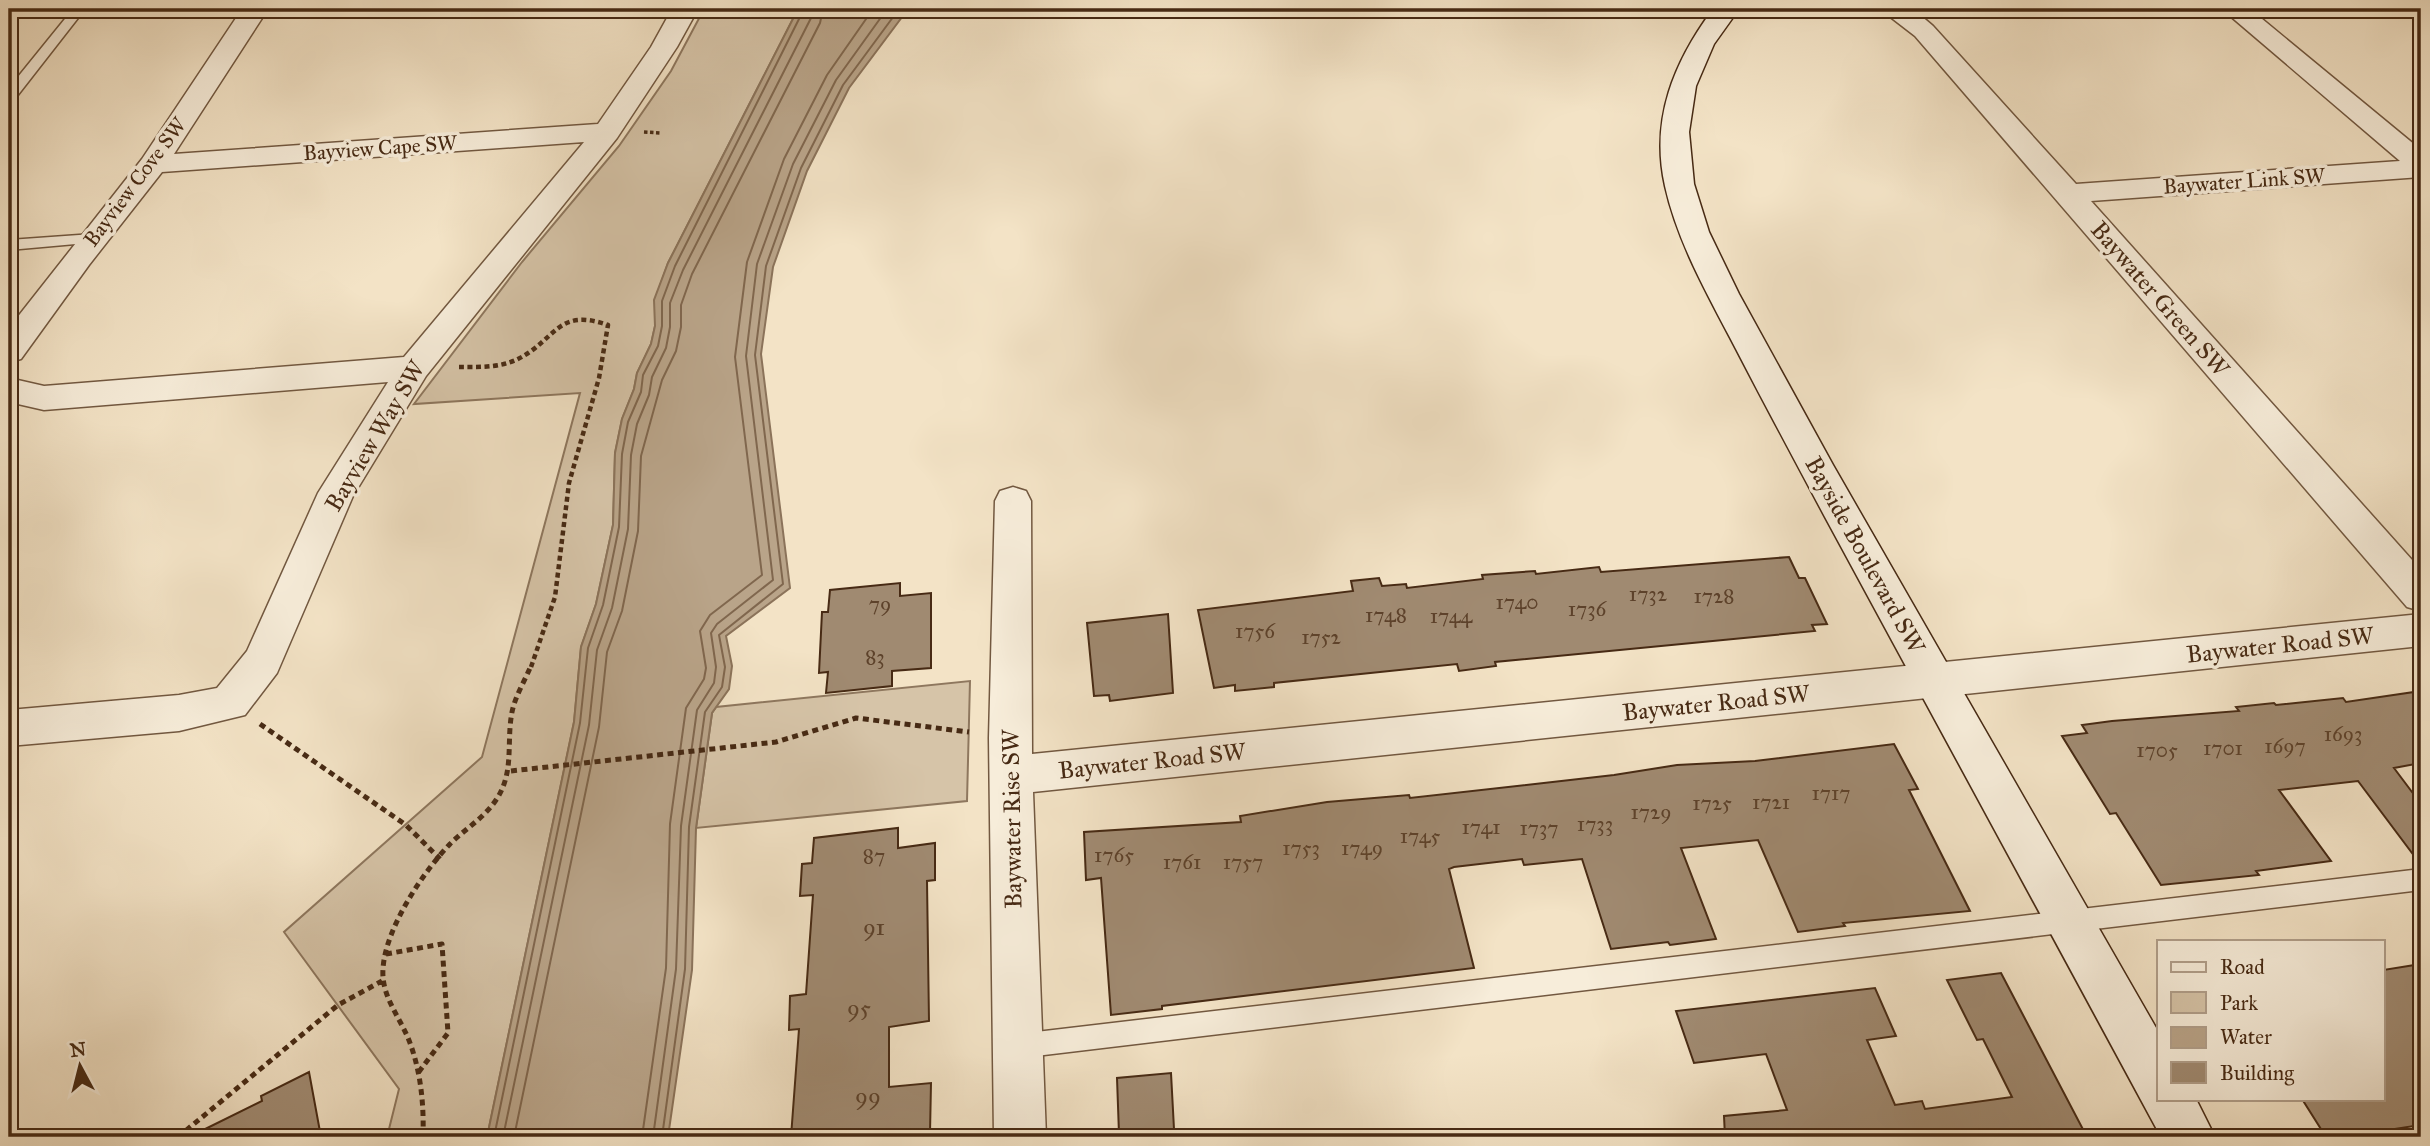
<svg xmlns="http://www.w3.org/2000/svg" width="2430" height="1146" viewBox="0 0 2430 1146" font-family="'IM FELL Great Primer',serif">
	<rect width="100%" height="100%" fill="#f3e3c6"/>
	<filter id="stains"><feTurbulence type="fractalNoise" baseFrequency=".00286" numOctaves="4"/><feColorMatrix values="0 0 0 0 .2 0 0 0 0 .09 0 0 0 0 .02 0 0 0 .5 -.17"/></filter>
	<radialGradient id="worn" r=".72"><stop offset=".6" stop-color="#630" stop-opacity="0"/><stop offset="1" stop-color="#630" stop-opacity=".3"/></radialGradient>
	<path fill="#d6c4a8" stroke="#8e775e" stroke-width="2" d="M704 9H798L668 263 655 300V326L651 344 637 373 634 389 622 419 615 453 613 525 596 604 581 647 574 722 487 1137H387L399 1089 284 932 482 757 580 393 414 404 522 262 619 146 671 71Z
		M970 681 967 801 696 828 712 713 716 707Z"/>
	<path fill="#b9a489" stroke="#8b735a" stroke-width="2" d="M798 9H908L849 88 807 171 773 267 761 354 790 588 726 636 732 666 729 689 712 713 696 828 692 970 668 1137H487L574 722 581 647 596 604 613 525 615 453 622 419 634 389 637 373 651 344 655 326 654 300 668 263Z"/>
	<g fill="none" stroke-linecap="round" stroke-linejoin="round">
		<path stroke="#80674e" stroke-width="2" d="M494 1137 580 723 588 648 603 605 619 527 622 454 628 422 641 392 643 375 658 346 662 326V301L675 266 804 9
			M503 1137 589 725 597 650 612 608 628 529 631 455 637 424 649 395 652 377 666 348 670 327V303L683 270 811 18 813 9
			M514 1137 599 727 607 652 622 611 638 531 641 456 662 380 676 351 681 327V305L692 274 820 23 823 9
			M642 1137 666 968 670 824 686 708 704 679 706 668 700 631 710 615 762 575 735 357 747 262 784 159 827 75 873 9
			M653 1137 676 969 681 826 697 710 714 683 716 667 711 633 717 624 773 580 746 356 757 264 793 164 836 80 887 9
			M662 1137 685 969 689 827 705 712 722 687 725 667 719 635 783 584 755 355 766 266 801 168 843 85 899 9"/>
	</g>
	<path fill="#a08a71" stroke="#472a14" stroke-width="2" d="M1789 557 1799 578H1805L1827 624 1812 625 1815 631 1495 662 1496 666 1459 671 1457 664 1274 683V687L1235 691V685L1214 688 1198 610 1353 591 1351 581 1379 578 1382 586 1406 584 1407 588 1483 579 1482 575 1535 571 1536 574 1599 567 1601 572Z
		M900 583V596L931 593V668L892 671V686L826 693 828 672 819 673 822 612H828L830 590Z
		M1168 614 1173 693 1110 701 1109 695 1094 696 1087 623Z
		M2421 691V763L2394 768 2421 804V865L2358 781 2279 790 2331 861 2256 871 2259 875 2161 885 2116 813 2110 814 2062 736 2087 733 2082 725 2112 721 2239 711 2236 707 2274 703 2276 705 2343 698 2346 702Z
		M1894 744 1918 789 1909 790 1970 911 1843 923 1845 926 1798 932 1758 840 1681 848 1716 939 1670 945 1668 942 1611 949 1582 859 1524 865 1522 859 1454 867 1449 869 1474 968 1162 1006V1009L1111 1015 1101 878 1086 880 1084 832 1241 822 1240 816 1327 802 1409 795 1410 798 1614 775 1677 765 1755 761Z
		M898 828V848L935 843V880L927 881 929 1021 889 1027V1087L931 1083 930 1133 893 1137H791L799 1029 789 1030 790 996 806 994 813 895 800 896 802 864 812 863 814 838Z
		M2421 964V1125L2342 1137H2326L2302 1099H2383V970Z
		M2001 973 2087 1137H1725L1724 1116 1787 1110 1766 1054 1694 1063 1676 1011 1875 988 1896 1036 1867 1040 1895 1105 1922 1101 1925 1109 2012 1097 1983 1039 1977 1040 1947 980Z
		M309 1072 321 1137H189L262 1101 261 1096Z
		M1171 1073 1174 1129 1119 1134 1117 1078Z"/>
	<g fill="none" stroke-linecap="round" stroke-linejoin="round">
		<g stroke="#725840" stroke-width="3">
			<path id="lane" d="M73 9H85L14 100 9 101V88Z
				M93 234 98 236 101 239 98 242 9 250V240Z
				M2421 869V890L1019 1058 1010 1055 1007 1046 1010 1037 1019 1034Z"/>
		</g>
		<g stroke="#725840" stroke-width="3">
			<path id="street" d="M242 9H268L174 154 598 124 651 47 672 9H698L677 47 617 138 426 376 353 496 277 673 245 715 179 731 9 746V710L179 695 217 688 247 651 318 493 388 382 44 410 9 402V378L44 386 404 357 584 142 162 172 89 265 21 359 9 362V328L142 159Z
				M1880 9H1913L1933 26 2076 184 2400 161 2222 9H2250L2421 150V177L2091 201 2421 570V611L2407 607 1915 36Z
				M1013 487 1026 491 1031 501 1032 754 2421 614V646L1033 792 1046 1137H994L989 738 995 501 1000 491Z"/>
		</g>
		<g stroke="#472a14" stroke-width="3">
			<path id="secondary" d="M1713 9H1739L1714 44 1696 86 1689 132 1694 184 1709 232 1739 294 1833 465 2159 1033V1099H2196L2215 1137H2161C2050 931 1937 724 1825 517 1795 461 1765 405 1736 349 1709 297 1678 244 1665 186 1650 119 1674 62 1713 9Z"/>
		</g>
		<path stroke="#472a14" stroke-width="3.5" stroke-dasharray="3.5 2.5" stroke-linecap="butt" d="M644 132 661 133"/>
		<path stroke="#472a14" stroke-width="4.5" stroke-dasharray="5 3.5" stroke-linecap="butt" d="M459 367C478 367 500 368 518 359 556 340 557 307 608 325L599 378 569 483 555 597 530 670"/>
		<path stroke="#472a14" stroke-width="5" stroke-dasharray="6 4.5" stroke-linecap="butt" d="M260 724 406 825 440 859
			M511 771 776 742 856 718 969 732
			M386 954 442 944 448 1033 418 1073
			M178 1137 338 1005 382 981
			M423 1137C424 1105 421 1073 410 1043 401 1018 381 997 383 969 385 929 423 872 450 844 465 829 484 818 496 800 515 772 506 743 512 712 515 697 524 682 530 668"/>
		<use href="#lane" fill="#f7edda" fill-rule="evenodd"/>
		<use href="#street" fill="#f7edda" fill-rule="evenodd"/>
		<use href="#secondary" fill="#f7edda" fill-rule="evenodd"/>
	</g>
	<g text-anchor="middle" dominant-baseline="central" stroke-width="7" stroke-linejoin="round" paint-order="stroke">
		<g font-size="21" fill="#472a14" stroke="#f7edda">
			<text transform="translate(380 148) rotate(-4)">Bayview Cape SW</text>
			<text transform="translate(2244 181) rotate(-4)">Baywater Link SW</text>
			<text transform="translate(135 182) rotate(-53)">Bayview Cove SW</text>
		</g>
		<g font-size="21" fill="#5d422b">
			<text x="1648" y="594">1732</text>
			<text x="1714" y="596">1728</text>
			<text x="1517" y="602">1740</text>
			<text x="880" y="604">79</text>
			<text x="1587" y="609">1736</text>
			<text x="1386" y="615">1748</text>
			<text x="1451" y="616">1744</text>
			<text x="1255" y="631">1756</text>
			<text x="1321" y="637">1752</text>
			<text x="875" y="657">83</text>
			<text x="2343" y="734">1693</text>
			<text x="2285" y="746">1697</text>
			<text x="2223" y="748">1701</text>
			<text x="2157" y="750">1705</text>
			<text x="1831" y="793">1717</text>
			<text x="1771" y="802">1721</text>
			<text x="1712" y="803">1725</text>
			<text x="1651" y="812">1729</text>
			<text x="1595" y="824">1733</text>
			<text x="1481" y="827">1741</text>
			<text x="1539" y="828">1737</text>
			<text x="1420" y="836">1745</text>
			<text x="1301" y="848">1753</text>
			<text x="1362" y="848">1749</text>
			<text x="1114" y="855">1765</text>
			<text x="874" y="856">87</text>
			<text x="1182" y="862">1761</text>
			<text x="1243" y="862">1757</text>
		</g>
		<g font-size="24" fill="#472a14" stroke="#f7edda">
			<text transform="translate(2160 299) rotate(49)">Baywater Green SW</text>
			<text transform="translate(375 436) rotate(-59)">Bayview Way SW</text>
			<text transform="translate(1865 555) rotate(61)">Bayside Boulevard SW</text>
			<text transform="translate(2280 645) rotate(-6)">Baywater Road SW</text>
			<text transform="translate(1716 703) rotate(-6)">Baywater Road SW</text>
			<text transform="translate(1152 761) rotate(-6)">Baywater Road SW</text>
			<text transform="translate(1012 819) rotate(-91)">Baywater Rise SW</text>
		</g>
		<g font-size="24" fill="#5d422b">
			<text x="874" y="927">91</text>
			<text x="859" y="1008">95</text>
			<text x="868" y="1096">99</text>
		</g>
	</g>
	<rect width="2430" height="1146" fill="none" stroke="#f3e3c6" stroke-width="35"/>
	<rect x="10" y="10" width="2409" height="1125" fill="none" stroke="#472a14" stroke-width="3.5"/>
	<rect x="18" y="18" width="2395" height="1111" fill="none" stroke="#472a14" stroke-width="2"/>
	<rect x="2157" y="940" width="228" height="161" fill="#f7edda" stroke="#b19f8b" stroke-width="2"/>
	<rect x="2171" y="962" width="35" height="10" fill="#f7edda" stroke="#b19f8b" stroke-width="2"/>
	<text x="2220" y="974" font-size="21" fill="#472a14">Road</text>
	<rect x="2171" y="992" width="35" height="21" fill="#d6c4a8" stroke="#b19f8b" stroke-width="2"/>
	<text x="2220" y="1010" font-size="21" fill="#472a14">Park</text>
	<rect x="2171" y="1027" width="35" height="21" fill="#b9a489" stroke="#b19f8b" stroke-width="2"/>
	<text x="2220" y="1044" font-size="21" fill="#472a14">Water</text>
	<rect x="2171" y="1062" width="35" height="21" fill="#a08a71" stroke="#b19f8b" stroke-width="2"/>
	<text x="2220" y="1080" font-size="21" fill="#472a14">Building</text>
	<g transform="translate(80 1066) rotate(353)" stroke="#f7edda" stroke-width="5" paint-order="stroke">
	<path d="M0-5L12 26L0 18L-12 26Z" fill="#472a14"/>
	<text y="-10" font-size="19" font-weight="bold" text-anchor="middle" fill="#472a14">N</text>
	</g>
	<rect width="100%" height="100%" filter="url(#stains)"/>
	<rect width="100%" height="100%" fill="url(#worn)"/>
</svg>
